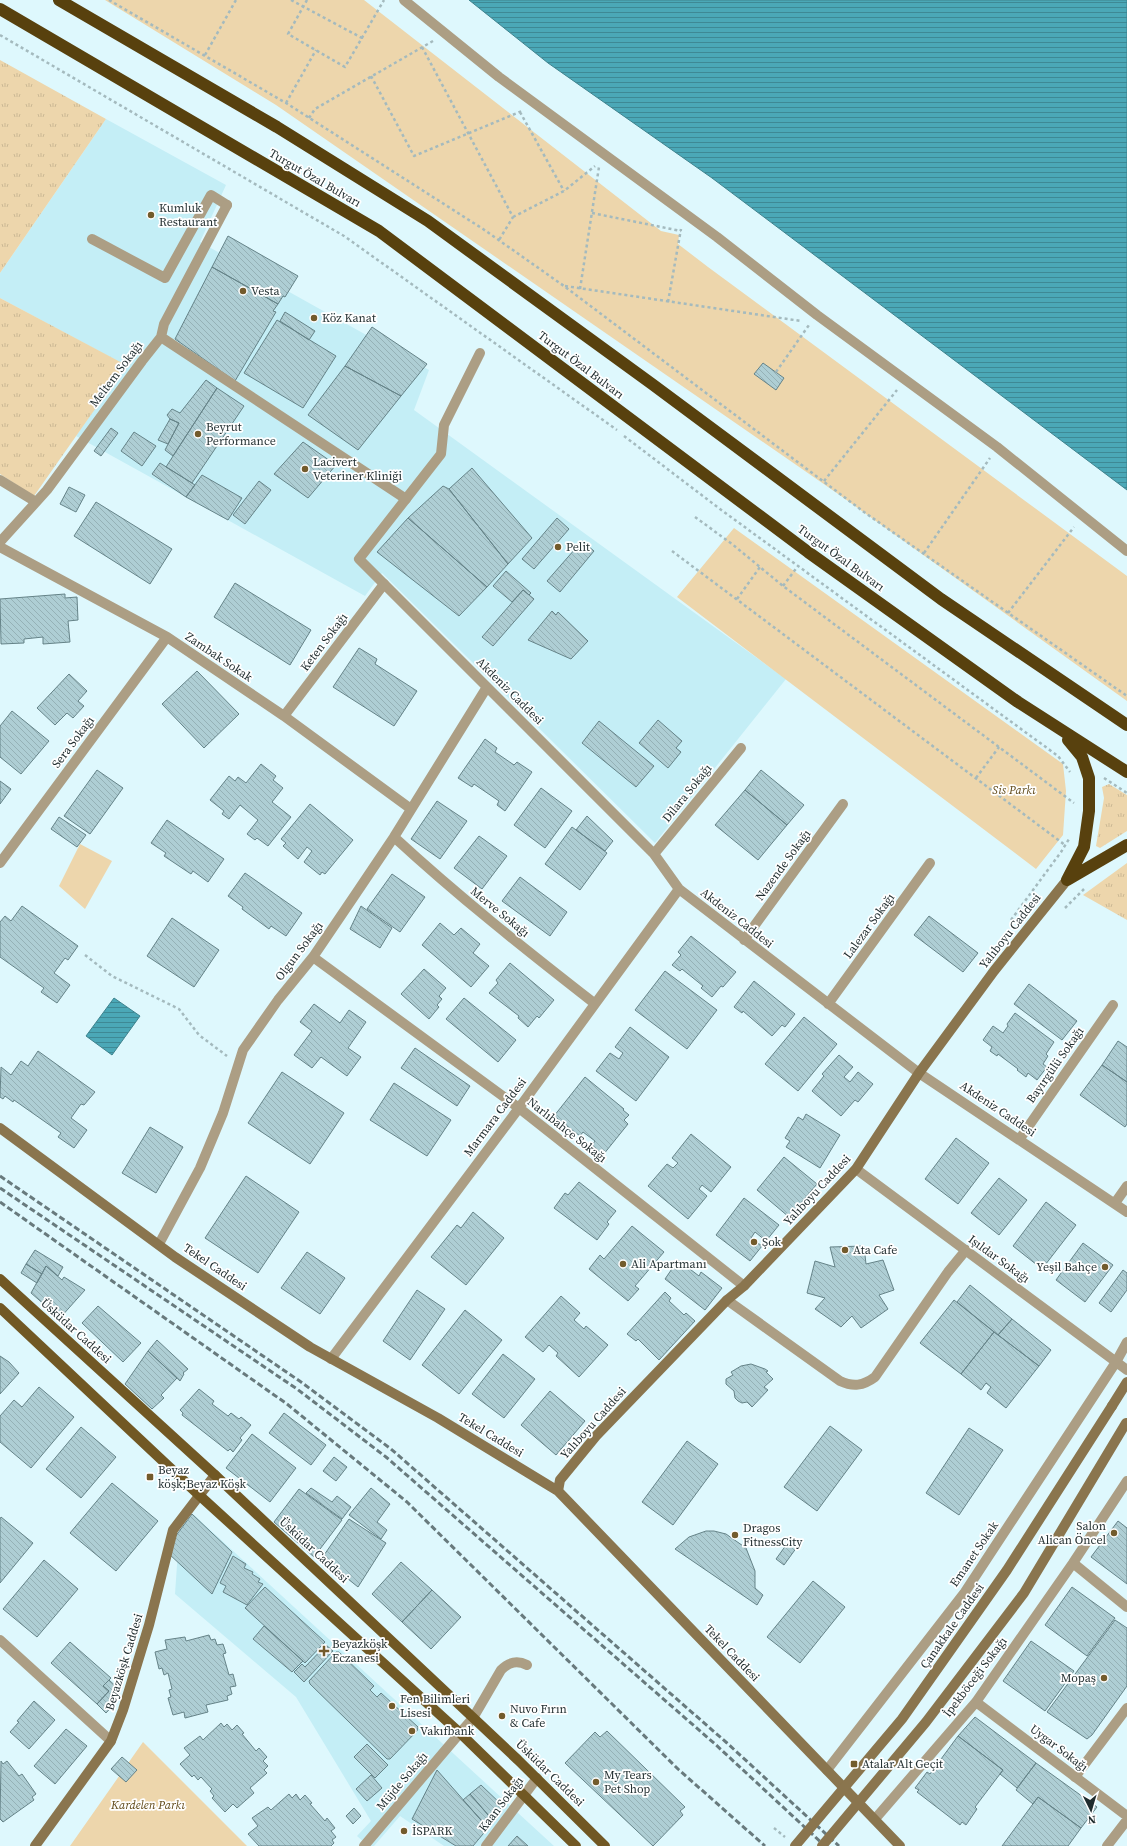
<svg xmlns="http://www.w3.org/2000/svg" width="1127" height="1846" viewBox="0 0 1127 1846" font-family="'Source Serif 4',serif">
	<defs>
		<pattern id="grass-tufts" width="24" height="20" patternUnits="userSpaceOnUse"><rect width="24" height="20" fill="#edd6ac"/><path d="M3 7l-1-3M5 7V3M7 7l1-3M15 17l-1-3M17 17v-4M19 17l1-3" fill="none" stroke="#cbb894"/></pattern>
		<pattern id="water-rules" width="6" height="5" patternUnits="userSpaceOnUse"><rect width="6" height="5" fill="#4ba8b7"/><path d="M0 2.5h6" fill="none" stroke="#3e8995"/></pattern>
		<pattern id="building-back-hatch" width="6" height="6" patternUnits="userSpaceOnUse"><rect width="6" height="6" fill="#aeced4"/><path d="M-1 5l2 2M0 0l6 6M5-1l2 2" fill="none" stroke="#95b1b6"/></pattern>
	</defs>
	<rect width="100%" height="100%" fill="#def8fd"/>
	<path fill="#c4eef6" d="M106 119 226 185 200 242 429 370 414 410 786 679 655 843 382 573 365 596 76 436 125 365 0 298V273Z
		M194 1515 554 1846H444L400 1816 374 1846H368L357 1836 371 1821 296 1697 175 1594 179 1536Z"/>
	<path fill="url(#grass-tufts)" d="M0 60 106 119 0 273Z
		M0 298 126 365 34 496 0 474Z
		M1109 784 1127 795V831L1100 848 1096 846 1104 798 1102 787Z
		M1127 863V920L1083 895Z"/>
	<path fill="#edd6ac" d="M105 0H364L661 231 679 235 678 244 708 267 1127 576V701L841 496 276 105Z
		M734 528 1063 764 1066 791 1063 835 1036 869 677 597Z
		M80 844 112 861 85 909 59 886Z
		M143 1742 247 1846H70Z"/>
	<path fill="url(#water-rules)" stroke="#3e838e" d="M469 0H1127V490L712 178 548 63Z
		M114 998 140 1016 112 1055 86 1036Z"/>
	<path fill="url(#building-back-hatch)" stroke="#658388" d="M228 236 298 276 285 297 283 296 278 304 212 267Z
		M212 267 278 304 273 311 276 312 235 381 175 339Z
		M285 312 315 331 309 340 280 321Z
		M277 320 336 356 303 408 244 373Z
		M372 327 427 364 401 396 345 366Z
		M763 363 784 378 776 390 754 374Z
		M345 366 401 396 358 450 308 415Z
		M206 380 217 388 173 456 165 450 179 423 170 419 167 415 172 409 180 413Z
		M217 388 244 406 192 483 166 467Z
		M170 419 179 423 168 444 158 440Z
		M111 428 118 433 101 456 94 451Z
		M134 432 156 446 142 466 121 451Z
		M303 442 336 465 308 498 274 474Z
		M160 463 195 485 186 497 152 474Z
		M472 468 532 538 508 564 449 489Z
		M202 475 242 498 228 520 186 497Z
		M259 481 271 490 245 524 233 515Z
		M443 486 449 489 508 564 487 587 408 518Z
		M69 487 85 495 76 512 60 504Z
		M96 502 172 549 150 584 74 536Z
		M408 518 487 587 459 616 377 552Z
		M557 518 569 529 534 569 522 559Z
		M582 541 594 551 560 592 547 581Z
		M506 571 531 593 529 595 523 590 512 602 493 586Z
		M235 583 311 630 290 665 214 617Z
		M523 590 534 599 493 646 482 637Z
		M65 594V598L77 597 78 620 68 621 70 642 43 644V637L24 639V643L1 644 0 599Z
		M552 611 556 615 558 612 588 641 571 659 528 640Z
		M359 648 377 659 375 664 417 691 394 726 333 687Z
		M197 671 239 714 204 748 162 704Z
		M69 674 87 691 78 701 84 706 73 718 67 713 55 725 37 708Z
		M12 711 49 741 21 774 0 757V726Z
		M658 720 682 741 676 748 681 752 668 768 639 743Z
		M599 721 654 766 636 787 582 743Z
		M485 739 497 748 495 752 514 765 517 762 532 772 505 811 497 805 499 801 474 784 472 787 458 778Z
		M261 764 276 776 273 780 283 788 272 802 291 817 268 846 257 838 255 840 247 834 258 820 240 805 229 819 222 814 224 811 210 800 229 776 235 781 238 777 246 783Z
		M97 770 123 788 90 834 64 816Z
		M761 770 804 805 787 825 745 790Z
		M0 781 11 789 0 804Z
		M541 788 572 811 545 848 514 825Z
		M745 790 787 825 758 860 715 825Z
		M437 801 467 821 440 859 411 839Z
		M310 804 353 840 325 874 322 872 320 875 304 862 312 851 307 847 298 859 283 846 286 843 281 839Z
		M587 816 613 841 605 851 576 830Z
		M59 817 86 835 77 847 51 829Z
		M167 820 224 859 208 882 193 871 191 874 164 856 166 853 151 843Z
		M572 827 607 853 580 890 545 864Z
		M479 836 507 856 482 889 454 868Z
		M245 873 302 913 286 936 271 926 269 929 242 909 243 907 228 896Z
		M392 874 425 897 400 932 367 909Z
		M520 877 567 912 550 936 502 901Z
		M22 906 78 946 68 960 65 958 54 973 70 985 57 1003 41 992 44 988 0 957V922L5 916 11 921Z
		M361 906 392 928 380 948 350 929Z
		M929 916 978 953 963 972 914 935Z
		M172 918 219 950 194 987 147 956Z
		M440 923 454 935 461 928 480 944 473 953 489 966 471 987 422 945Z
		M691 936 736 972 723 987 721 986 712 997 701 988 703 986 682 969 680 971 672 965 681 955 678 952Z
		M510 963 554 1000 539 1018 537 1016 528 1027 518 1018 519 1016 489 993 498 983 496 980Z
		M424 969 446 988 439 996 442 999 437 1005 439 1007 429 1019 401 994Z
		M665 971 717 1010 687 1049 635 1010Z
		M754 981 795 1014 785 1027 782 1025 772 1036 743 1011 742 1013 734 1007Z
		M1029 984 1077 1021 1062 1040 1014 1004Z
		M464 998 516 1040 498 1062 446 1019Z
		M314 1004 340 1023 349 1010 366 1022 348 1048 361 1057 347 1076 321 1057 312 1068 294 1055 312 1031 300 1022Z
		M1015 1013 1054 1042 1046 1054 1048 1056 1043 1064 1047 1067 1037 1080 1028 1073 1026 1077 1017 1070 1018 1069 998 1054 997 1056 990 1051 992 1047 983 1040 993 1026 1003 1033 1008 1026 1007 1024Z
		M804 1017 837 1044 798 1091 765 1064Z
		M630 1027 669 1057 636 1101 596 1071 610 1053 619 1059 623 1053 615 1047Z
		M1118 1041 1127 1047V1082L1102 1065Z
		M415 1048 470 1086 457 1106 401 1068Z
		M38 1051 95 1092 84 1105 81 1104 71 1118 87 1130 74 1148 58 1137 61 1133 14 1100 13 1102 5 1096 3 1099 0 1097 1 1067 11 1075 21 1061 28 1066Z
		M839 1055 853 1067 844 1077 850 1082 858 1072 873 1084 858 1102 855 1100 841 1116 812 1091 824 1076 822 1074Z
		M1102 1065 1127 1082V1124L1125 1127 1080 1095Z
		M282 1072 344 1113 310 1164 248 1123Z
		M585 1077 624 1109 623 1110 629 1115 624 1120 628 1124 603 1155 592 1145 595 1141 583 1132 580 1136 554 1116Z
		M394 1083 451 1120 427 1156 370 1120Z
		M806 1114 840 1135 820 1168 786 1147 790 1141 785 1138 798 1117 803 1120Z
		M150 1127 183 1147 156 1193 122 1173Z
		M691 1134 731 1167 711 1192 702 1185 699 1189 707 1196 688 1219 648 1186 667 1164 673 1168 678 1163 672 1158Z
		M956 1138 989 1163 958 1204 925 1179Z
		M784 1157 817 1184 789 1217 757 1190Z
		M246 1176 299 1212 258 1273 205 1238Z
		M999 1178 1027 1200 999 1235 971 1213Z
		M579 1182 616 1211 607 1222 609 1224 597 1240 554 1208 565 1193 568 1195Z
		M744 1198 779 1225 766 1241 755 1232 751 1238 762 1246 750 1261 716 1235Z
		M1046 1202 1076 1225 1042 1269 1013 1246Z
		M473 1212 504 1238 466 1285 431 1257 457 1225 461 1228Z
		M632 1226 664 1252 635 1286 639 1289 628 1301 589 1269 600 1255 604 1259Z
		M1083 1243 1113 1265 1085 1302 1056 1280Z
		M864 1246 866 1264 883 1260 894 1290 879 1295 888 1309 861 1328 852 1316 841 1327 815 1309 825 1298 807 1293 815 1261 835 1267 830 1247Z
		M35 1250 63 1267 58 1276 46 1266 42 1274 26 1264Z
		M307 1252 345 1278 320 1314 281 1288Z
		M678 1260 699 1276 701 1272 722 1288 705 1310 665 1279Z
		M26 1264 42 1274 37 1283 21 1273Z
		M46 1266 62 1280 64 1277 85 1290 60 1318 31 1293Z
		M1123 1270 1127 1273V1290L1111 1312 1099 1303Z
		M970 1285 1012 1319 998 1335 957 1302Z
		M417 1290 445 1309 410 1360 383 1341Z
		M665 1292 671 1298 669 1301 684 1315 686 1313 695 1321 659 1360 638 1339 636 1341 627 1334Z
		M561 1296 580 1313 574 1320 584 1329 586 1326 608 1345 579 1377 556 1356 558 1353 549 1345 543 1352 525 1337Z
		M954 1300 994 1332 961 1374 920 1343Z
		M98 1306 141 1343 123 1362 82 1323Z
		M465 1310 502 1340 459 1394 422 1365Z
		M1012 1319 1051 1350 1039 1366 998 1335Z
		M994 1332 1039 1366 1006 1408 987 1393 991 1387 986 1383 981 1390 961 1374Z
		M157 1340 188 1369 183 1373 184 1374 180 1381 148 1351Z
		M148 1351 177 1378 161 1395 164 1398 152 1409 125 1384Z
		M503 1354 535 1379 504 1418 472 1394Z
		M0 1356 9 1362 19 1373 0 1394Z
		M751 1364 765 1369 768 1371 766 1372 773 1379 764 1387 768 1390 752 1407 747 1402 742 1403 738 1401 735 1398 734 1391 726 1384V1379L733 1375 731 1372 741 1366Z
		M39 1387 74 1417 31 1468 0 1442V1416L14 1400 22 1407Z
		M199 1389 214 1401 212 1404 228 1416 231 1413 239 1419 241 1417 251 1425 240 1438 242 1440 233 1452 230 1449 228 1451 182 1415 183 1413 180 1410Z
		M550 1391 585 1421 556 1455 521 1425Z
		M284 1413 326 1445 311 1465 269 1433Z
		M830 1426 862 1450 817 1511 784 1487Z
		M81 1427 116 1457 81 1498 46 1469Z
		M969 1428 1003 1450 959 1515 926 1493Z
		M252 1434 296 1468 270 1502 226 1468Z
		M687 1441 718 1464 673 1525 642 1502Z
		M334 1457 347 1467 336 1481 323 1471Z
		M112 1483 158 1521 116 1571 70 1533Z
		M311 1488 332 1502 337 1496 351 1507 342 1519 306 1493Z
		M371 1488 390 1504 377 1522 387 1530 381 1539 349 1515Z
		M299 1489 342 1520 314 1557 274 1522Z
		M192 1514 232 1552 212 1594 168 1553 175 1537Z
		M1 1517 33 1543 0 1583V1519Z
		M349 1519 386 1543 358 1587 322 1558Z
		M1118 1521 1127 1528V1584L1091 1557Z
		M706 1531H714L726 1534 746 1548 755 1571V1588L763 1595 757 1605 675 1549 689 1537Z
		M789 1541 797 1547 784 1565 776 1559Z
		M233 1556 246 1564 244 1568 253 1572 252 1574 260 1579 258 1582 263 1584 247 1605 223 1592 226 1586 220 1583Z
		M44 1560 78 1589 37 1637 3 1609Z
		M401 1562 432 1590 402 1622 372 1594Z
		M813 1581 845 1607 800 1663 767 1637Z
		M265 1587 325 1642 305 1663 245 1608Z
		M1072 1587 1115 1618 1087 1656 1045 1625Z
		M432 1590 461 1617 431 1649 402 1622Z
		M1115 1620 1127 1628V1686L1092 1735 1087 1739 1047 1712Z
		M264 1626 303 1661 292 1672 253 1639Z
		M209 1635 211 1640 215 1639 217 1645 223 1644 226 1653 223 1654 229 1675 233 1674 236 1686 230 1687 232 1694 227 1696 228 1700 206 1705 208 1712 185 1718 184 1712 173 1715 168 1698 171 1697 169 1690 172 1689 168 1673 164 1675 162 1668 159 1669 155 1652 167 1649 165 1640 185 1637 186 1641Z
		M1031 1641 1074 1671 1045 1711 1003 1681Z
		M70 1642 111 1678 103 1686 109 1691 97 1704 51 1663Z
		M326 1645 333 1651 304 1682 294 1672 302 1664 305 1667Z
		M336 1652H339L374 1686 370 1690 377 1697 381 1693 418 1727 417 1731 390 1759H387L310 1684 309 1681Z
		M109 1680 120 1690 115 1703 106 1713 97 1704 109 1691 103 1686Z
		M34 1701 55 1720 29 1749 10 1732 19 1722 17 1721Z
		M975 1717 1036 1763 1017 1788 1000 1774 1003 1770 958 1736Z
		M221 1723 224 1727 227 1724 232 1730 237 1725 244 1733 242 1734 256 1751 259 1748 267 1757 263 1761 268 1766 264 1770 267 1773 250 1788 254 1793 237 1808 233 1804 225 1812 212 1798 214 1796 210 1791 212 1789 201 1777 198 1780 194 1775 192 1777 180 1764 190 1755 184 1748 200 1736 203 1740Z
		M66 1729 87 1746 55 1784 34 1766Z
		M607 1731 685 1807 680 1811 683 1815 653 1846 565 1763 595 1732 600 1737Z
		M958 1736 1003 1770 975 1807 977 1809 966 1825 962 1822 960 1825 917 1792 919 1790 915 1788 927 1772 930 1774Z
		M367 1744 388 1765 375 1778 354 1757Z
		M122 1757 137 1770 126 1782 111 1769Z
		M1 1761 3 1764 7 1761 19 1776 22 1774 36 1794 32 1797 34 1800 3 1822 0 1819Z
		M1036 1763 1097 1807 1081 1828 1038 1797 1033 1804 1016 1790Z
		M437 1770 488 1828 473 1846H456L412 1819Z
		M371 1775 382 1788 367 1801 356 1789Z
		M481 1785 503 1806 491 1818 470 1794Z
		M289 1794 292 1798 296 1794 300 1800 305 1795 312 1803 310 1804 325 1821 327 1818 335 1828 331 1831 336 1837 332 1840 334 1843 331 1846H259L248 1834 258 1826 252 1818 268 1807 271 1810Z
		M470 1794 494 1822 488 1828 463 1800Z
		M1038 1797 1081 1828 1068 1846H1002Z
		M354 1808 361 1816 353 1824 346 1816Z
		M517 1836 528 1846H508Z"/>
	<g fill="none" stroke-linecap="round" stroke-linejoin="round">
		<path stroke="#a4babe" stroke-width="2.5" stroke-dasharray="3 3" stroke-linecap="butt" d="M109 0 286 103 483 229 564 286 864 512 1127 696
			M291 0 362 38
			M307 0 288 34 345 67 384 0
			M0 35 344 236 617 430
			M422 47 513 217 499 240
			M205 55 236 0
			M371 76 414 156 522 111
			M286 103 316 50
			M520 112 564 191
			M309 118 315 109 433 41
			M592 213 681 231
			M513 217 564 191 595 166
			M565 286 801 321
			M580 289 599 167
			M668 302 681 229
			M776 372 809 325
			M624 436 720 509 1058 756 1070 772
			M824 481 897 390
			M695 517 732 544 783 586 1074 803
			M672 551 1065 845
			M924 553 990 458
			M783 586 798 566
			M737 599 760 567
			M1008 613 1074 527
			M976 778 999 747
			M1104 778 1127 793
			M1065 908 1084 889
			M1011 920 1061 852 1069 839
			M85 955 112 976 179 1009 199 1035 227 1056
			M774 1828 785 1837"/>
		<path stroke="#ac9e84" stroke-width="10" d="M92 239 165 278 211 195 227 205
			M384 584 359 559 441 454 444 425 480 353
			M727 1300 840 1381C853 1387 863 1386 875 1377L948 1272 966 1250
			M460 1733 473 1718 501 1670C509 1662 517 1660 527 1665
			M1075 1777 1127 1708"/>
		<path stroke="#ac9e84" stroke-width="10" d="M404 0 499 77 717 237 817 315 997 447 1127 551
			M161 337 406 499
			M0 480 36 502
			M0 542 47 490 142 361 161 337 164 324 227 205
			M0 547 167 637 284 716 411 809
			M284 716 384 584 654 854 679 889 919 1073 1127 1212
			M394 837C458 896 526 950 594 1003
			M654 854 741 748
			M0 863 167 637
			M744 940 843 804
			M313 957 519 1108 744 1286
			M828 1004 930 863
			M1019 1140 1113 1005
			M856 1169 1127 1370
			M1115 1203 1127 1186
			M159 1244 200 1168 223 1113 243 1050 278 1000 313 957 355 895 394 837 487 687
			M331 1359 519 1108 679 889
			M1073 1563 1127 1607
			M0 1640 111 1741
			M976 1702 1127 1816
			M827 1770 965 1592 1116 1362 1127 1342
			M875 1819 976 1702 1073 1563 1127 1481
			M364 1846 460 1733
			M486 1846 537 1778
			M1107 1846 1127 1820"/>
		<path stroke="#8a754e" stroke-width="10" d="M0 1128 175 1257 310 1347 438 1418 558 1491 900 1846
			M1112 1406 1127 1382
			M558 1491 560 1480 596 1436 727 1300 744 1286 856 1169 919 1073 994 971 1067 880
			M35 1846 111 1741 123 1710 149 1625 173 1530 215 1475"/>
		<path stroke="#715824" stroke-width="10" d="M0 1279 215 1475 518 1760 605 1846
			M0 1308 199 1495 460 1733 576 1846"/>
		<path stroke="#58410e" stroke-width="12" d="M59 0 277 127 428 221 652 384 941 599 1127 725
			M0 9 379 231 808 552 1018 702 1127 772
			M1067 880 1084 847 1089 811V778L1082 757 1068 740
			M1067 880 1127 845"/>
		<path stroke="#687a7d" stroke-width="3" stroke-dasharray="6 3" stroke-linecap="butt" d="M0 1176 301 1382 391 1449 727 1743 839 1846
			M0 1188 297 1389 386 1457 715 1744 825 1846
			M0 1202 287 1404 407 1502 678 1769 765 1846"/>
		<path stroke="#8a754e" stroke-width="10" d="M795 1846 902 1719 1007 1570 1112 1406
			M822 1846 926 1722 1024 1593 1126 1423"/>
	</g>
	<g fill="#735b2c" stroke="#fff" stroke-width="1.5">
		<circle cx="151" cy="215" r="4"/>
		<circle cx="243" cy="291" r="4"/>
		<circle cx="314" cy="318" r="4"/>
		<circle cx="198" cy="434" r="4"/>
		<circle cx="305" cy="469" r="4"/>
		<circle cx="558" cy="547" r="4"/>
		<circle cx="754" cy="1242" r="4"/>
		<circle cx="845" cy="1250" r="4"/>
		<circle cx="623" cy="1264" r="4"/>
		<circle cx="1105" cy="1267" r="4"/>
		<rect x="146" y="1473" width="8" height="8" rx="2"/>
		<circle cx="1114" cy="1533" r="4"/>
		<circle cx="735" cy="1535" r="4"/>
		<path d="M322 1645h4v4h4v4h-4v4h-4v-4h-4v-4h4z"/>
		<circle cx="1104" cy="1678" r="4"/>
		<circle cx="392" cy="1706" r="4"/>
		<circle cx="502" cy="1716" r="4"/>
		<circle cx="412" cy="1731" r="4"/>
		<rect x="850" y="1760" width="8" height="8" rx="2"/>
		<circle cx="596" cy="1782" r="4"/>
		<circle cx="404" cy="1831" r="4"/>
	</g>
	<g text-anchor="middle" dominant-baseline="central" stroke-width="3.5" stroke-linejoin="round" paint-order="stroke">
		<g font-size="12" fill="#1f2c2e" stroke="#fff">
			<text transform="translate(315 178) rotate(30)">Turgut Özal Bulvarı</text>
			<text transform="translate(581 365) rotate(37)">Turgut Özal Bulvarı</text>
			<text transform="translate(116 374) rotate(-53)">Meltem Sokağı</text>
			<text transform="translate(841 558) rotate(36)">Turgut Özal Bulvarı</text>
			<text transform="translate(324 642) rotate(-53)">Keten Sokağı</text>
			<text transform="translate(219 657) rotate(34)">Zambak Sokak</text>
			<text transform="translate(510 691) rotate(45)">Akdeniz Caddesi</text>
			<text transform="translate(73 742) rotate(-53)">Sera Sokağı</text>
			<text transform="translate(687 793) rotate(-51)">Dilara Sokağı</text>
			<text transform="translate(783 865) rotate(-54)">Nazende Sokağı</text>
			<text transform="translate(500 912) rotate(39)">Merve Sokağı</text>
			<text transform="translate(737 918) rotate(38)">Akdeniz Caddesi</text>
			<text transform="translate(869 926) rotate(-54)">Lalezar Sokağı</text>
			<text transform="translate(1010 931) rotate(-52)">Yalıboyu Caddesi</text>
			<text transform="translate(299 951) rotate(-53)">Olgun Sokağı</text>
			<text transform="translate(1055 1065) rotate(-55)">Bayırgülü Sokağı</text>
			<text transform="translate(998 1109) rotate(34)">Akdeniz Caddesi</text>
			<text transform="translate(495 1117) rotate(-53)">Marmara Caddesi</text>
			<text transform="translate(567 1130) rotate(38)">Narlıbahçe Sokağı</text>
			<text transform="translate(817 1190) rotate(-47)">Yalıboyu Caddesi</text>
			<text transform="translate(999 1259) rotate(36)">Işıldar Sokağı</text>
			<text transform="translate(215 1267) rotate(34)">Tekel Caddesi</text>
			<text transform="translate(76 1331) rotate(42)">Üsküdar Caddesi</text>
			<text transform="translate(593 1423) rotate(-48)">Yalıboyu Caddesi</text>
			<text transform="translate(491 1435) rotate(31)">Tekel Caddesi</text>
			<text transform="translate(314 1550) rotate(43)">Üsküdar Caddesi</text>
			<text transform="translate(974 1554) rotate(-56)">Emanet Sokak</text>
			<text transform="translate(952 1626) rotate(-55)">Çanakkale Caddesi</text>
			<text transform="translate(732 1653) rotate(46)">Tekel Caddesi</text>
			<text transform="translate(124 1662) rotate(-73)">Beyazköşk Caddesi</text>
			<text transform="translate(975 1677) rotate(-53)">İpekböceği Sokağı</text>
			<text transform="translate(1059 1748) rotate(37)">Uygar Sokağı</text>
			<text transform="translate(550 1773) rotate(44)">Üsküdar Caddesi</text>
			<text transform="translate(402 1781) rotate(-50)">Müjde Sokağı</text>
			<text transform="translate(501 1804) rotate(-53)">Kaan Sokağı</text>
		</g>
		<g font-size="12" fill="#1f2c2e" stroke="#fff" text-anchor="start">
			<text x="159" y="208">Kumluk<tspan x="159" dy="14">Restaurant</tspan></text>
			<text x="251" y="291">Vesta</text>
			<text x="322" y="318">Köz Kanat</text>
			<text x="206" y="427">Beyrut<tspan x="206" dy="14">Performance</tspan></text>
			<text x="313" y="462">Lacivert<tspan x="313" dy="14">Veteriner Kliniği</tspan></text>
			<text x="566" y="547">Pelit</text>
			<text x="762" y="1242">Şok</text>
			<text x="853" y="1250">Ata Cafe</text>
			<text x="631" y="1264">Ali Apartmanı</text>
			<text x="1097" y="1267" text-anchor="end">Yeşil Bahçe</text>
			<text x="158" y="1470">Beyaz<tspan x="158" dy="14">köşk;Beyaz Köşk</tspan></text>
			<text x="1106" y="1526" text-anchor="end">Salon<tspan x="1106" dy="14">Alican Öncel</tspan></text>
			<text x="743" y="1528">Dragos<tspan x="743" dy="14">FitnessCity</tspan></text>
			<text x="332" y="1644">Beyazköşk<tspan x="332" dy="14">Eczanesi</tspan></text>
			<text x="1096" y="1678" text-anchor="end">Mopaş</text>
			<text x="400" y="1699">Fen Bilimleri<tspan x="400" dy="14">Lisesi</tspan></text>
			<text x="510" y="1709">Nuvo Fırın<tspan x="510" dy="14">&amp; Cafe</tspan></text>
			<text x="420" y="1731">Vakıfbank</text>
			<text x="862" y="1764">Atalar Alt Geçit</text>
			<text x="604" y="1775">My Tears<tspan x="604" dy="14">Pet Shop</tspan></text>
			<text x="412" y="1831">İSPARK</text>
		</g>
		<g font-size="12" font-style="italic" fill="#604918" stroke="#fff">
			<text x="1014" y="790">Sis Parkı</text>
			<text x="148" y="1805">Kardelen Parkı</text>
		</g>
	</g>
	<g transform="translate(1091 1810) rotate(175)" stroke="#ffffff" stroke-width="3" paint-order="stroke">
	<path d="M0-3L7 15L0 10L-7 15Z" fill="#1f2c2e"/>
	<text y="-6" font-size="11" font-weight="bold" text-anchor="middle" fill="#1f2c2e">N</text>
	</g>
</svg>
